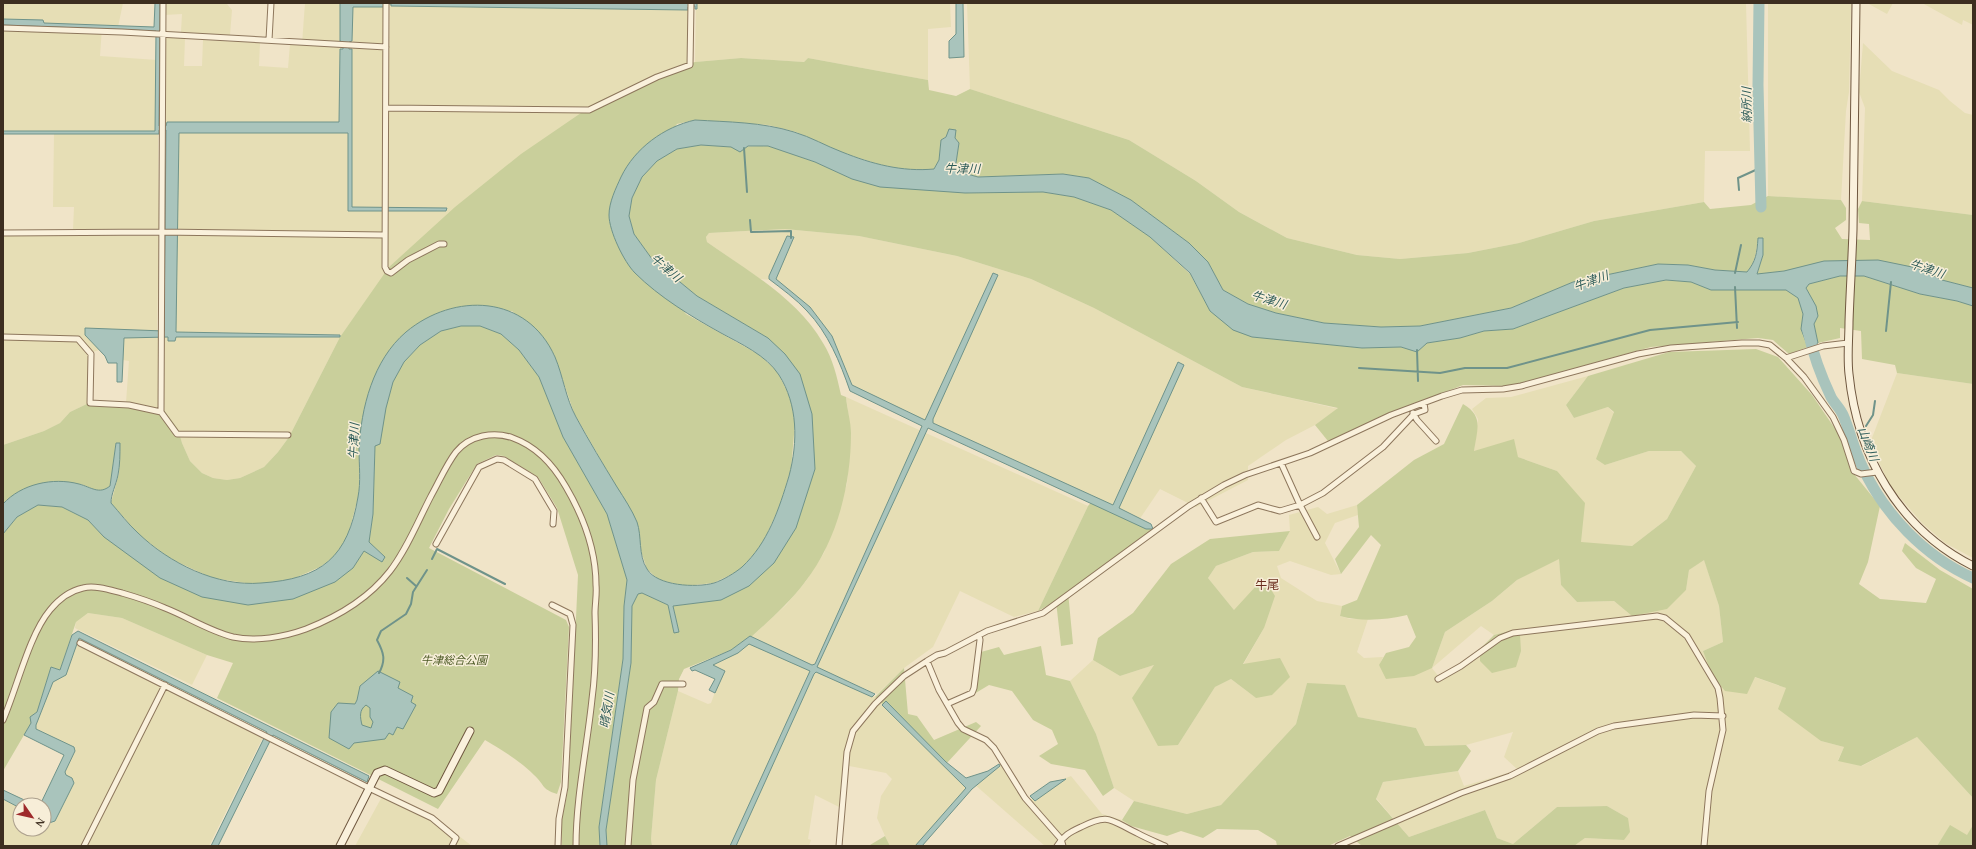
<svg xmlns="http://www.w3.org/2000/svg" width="1976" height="849" viewBox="0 0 1976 849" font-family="'Times New Roman','Noto Sans JP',serif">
	<rect width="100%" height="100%" fill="#f0e4c8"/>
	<path fill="#e6deb5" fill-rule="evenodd" d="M3 3H123L118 27H102L100 56 157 60 159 229 73 230 74 207H53L54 133 3 132Z
		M165 3 227 4 232 10 230 35 181 32 182 14 164 15Z
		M305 3H342L343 125H165V37L185 38 184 66H202L203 40 260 43 259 66 288 68 290 44H302Z
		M351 3H384L383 268 386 273 340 337 289 437 278 452 264 467 240 478 227 480 213 478 202 473 190 461 182 443 178 429 126 403 129 361 123 360 124 338 174 336 176 131H349Z
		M390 3 689 8 688 65 597 102 412 247 389 267 386 263Z
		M696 3H950L951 27 928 29V80L808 58 804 62 741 58 695 62Z
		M967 3H1746L1750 151H1705L1704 202 1594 221 1519 243 1468 253 1400 259 1357 255 1287 238 1239 212 1196 181 1129 140 970 89Z
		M1768 3H1851L1849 92 1846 111 1841 200 1768 196Z
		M1867 3H1893L1887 14Z
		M1922 3H1973V25L1963 20 1962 25Z
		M1863 43 1892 71 1939 90 1950 101 1965 113 1973 115V215L1862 201 1865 108 1859 92Z
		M785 229 859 236 957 256 1031 279 1094 308 1242 387 1339 409 1315 425 1286 440 1248 466V480L1196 507 1160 489 1139 520 852 389 830 337 807 308 773 280 760 279 707 242 706 237 709 233Z
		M3 235 159 236 157 333 87 331 99 350 93 352 91 402 70 412 60 423 44 431 3 445Z
		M1897 373 1973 384V558L1945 543 1922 523 1890 486 1870 443Z
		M1588 376 1566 405 1574 418 1608 407 1614 413 1605 465 1649 451H1681L1696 466 1667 519 1632 546 1581 543 1557 471 1518 457 1474 451 1478 419 1472 409 1486 398 1511 397Z
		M846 397 1088 506 1038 611 1014 617 960 591 933 647 904 668 877 694 750 638 786 605 806 581 824 553 847 484 851 433Z
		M1357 505 1358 515 1335 523 1325 543 1341 574 1331 575 1290 561 1277 566 1281 578 1317 601 1342 606 1340 616 1350 619H1368L1357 652 1364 658 1383 657 1379 666 1432 668 1445 632 1492 601 1517 580 1559 558 1561 585 1577 602 1614 601 1632 616 1686 590 1689 570 1704 559 1719 606 1723 642 1703 651 1754 677 1786 688 1821 741 1844 747 1838 760 1862 766 1917 737 1973 798V825L1967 836 1950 826 1937 846H1574L1585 838 1624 840 1628 818 1607 806 1557 807 1513 844 1497 838 1485 810 1409 837 1376 798 1383 782 1458 771 1464 786 1518 770 1504 757 1513 732 1466 745 1425 746 1416 728 1358 717 1307 683 1296 724 1221 805 1187 814 1134 801 1114 788 1096 734 1070 681 1093 660 1120 676 1154 665 1178 745 1215 687 1231 679 1256 698 1243 665 1264 628 1234 610 1208 578 1216 566 1253 552 1279 551 1290 531 1289 515 1318 507 1327 514ZM1481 626 1494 635 1513 630 1480 661V649L1439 677 1432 668Z
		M88 613 122 618 207 655 192 685 75 628 76 622Z
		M748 641 875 697 970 788 919 846H890L885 836 877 818 881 796 892 779 886 773 844 765 839 807 815 795 808 839 811 840 809 846H652L651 839 656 780 678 691 708 704 711 703 722 673 708 666Z
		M77 644 263 737 209 846H3V799L20 808V829H44V820L49 823 55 821 74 783 72 778 66 775 65 772 75 751 74 747 36 729V725L53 682 66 675Z
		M1001 765 1027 802 1054 783 1071 776 1102 814 1122 820 1158 846H1045L974 784Z
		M384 793 433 816 472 846H355Z"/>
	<path fill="#c9cf9b" d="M741 58 804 62 808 58 928 80 929 90 956 96 970 89 1129 140 1196 181 1239 212 1287 238 1357 255 1400 259 1468 253 1519 243 1594 221 1704 202 1710 209 1751 205 1768 196 1841 200 1846 208V220L1835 228 1842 239 1870 240 1869 224 1859 223 1858 209 1862 201 1973 215V288L1942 280 1917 268 1784 271 1757 275 1763 255V238H1758C1756 252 1756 261 1747 272L1715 270 1688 265 1658 264 1573 282 1511 308 1420 326 1381 327 1324 323 1276 313 1248 304 1223 290 1208 262 1189 243 1131 200 1089 178 1063 174 978 177 960 172 956 163 959 143 955 138V130L941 140 939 160 934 169 915 171 881 165 843 153 796 132 768 125 695 120 677 124 609 215 686 314 758 354 777 371 791 399 795 423 791 469 780 505 762 545 739 571 713 583 685 586 659 580 647 569 641 551 638 525 574 413 554 354 512 311 405 333 359 446V494L347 539 338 554 320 567 286 582 252 584 212 578 171 559 139 535 111 503 119 473 120 443H116L110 486C95 498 90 483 76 484 54 486 31 493 9 498L3 504V445L44 431 60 423 70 412 91 402 126 403 164 410 178 429 182 443 190 461 202 473 213 478 227 480 240 478 264 467 278 452 289 437 340 337 389 267 455 207 521 154 597 102 657 75 695 62Z
		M701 145 731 147 768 146 815 162 852 179 965 193 1043 192 1074 197 1111 210 1150 237 1190 274 1210 311 1252 337 1362 348 1401 347 1417 352 1427 343 1460 338 1484 331 1513 329 1624 288 1666 280 1691 282 1711 290H1786L1798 298 1803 314 1801 329 1808 347 1789 354 1773 340 1758 338 1651 347 1510 386 1463 385 1382 417 1386 418 1332 446 1315 425 1338 408 1242 387 1094 308 1031 279 957 256 859 236 785 229 709 233 706 237 707 242C748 271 798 299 823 343 833 359 837 377 841 395L846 397C847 409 851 422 851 433 851 485 837 541 805 582 789 603 770 620 750 638L749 637 731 650 684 669 679 679 678 691 656 780 651 839 652 846H607L606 830 631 663 632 606 638 593H642L668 605 674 632H679L673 606 721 600 774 563 812 414 768 338 697 296 652 259 634 234 629 216 632 198 642 177 657 161 677 149Z
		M1840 276H1864L1920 294 1957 301 1973 306V384L1897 373 1895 365 1862 359 1861 331 1840 328V338L1818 343 1814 324 1818 316 1806 287 1809 284Z
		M461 326H480L501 334 519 350 539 377 563 437 607 514 627 580 624 606 623 659 599 827 600 846H562V819L568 790 578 575 557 508 538 477 504 456 496 455 477 464 449 509 429 548 566 620 569 627 561 782 557 794C541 789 545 785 534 775 520 761 502 750 485 740L438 809 217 698 233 663 207 655 122 618 88 613 76 622 60 670 51 667 37 712 31 717V723L3 771V534L17 517 38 505 62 507 88 520 104 537 248 605 353 568 364 551 373 555 385 557 369 542 373 514 375 446 393 382 404 362 420 345 441 331Z
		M1756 349 1778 357 1812 395 1838 433 1854 474 1880 506 1868 562 1859 584 1880 599 1926 603 1936 579 1916 568 1902 551 1905 543 1940 570 1973 589V798L1917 737 1861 766 1838 761 1844 747 1821 741 1778 709 1786 688 1755 677 1747 694 1725 691 1712 675 1703 651 1723 642 1719 606 1704 560 1689 570 1686 590 1667 609 1632 616 1614 601 1577 602 1561 585 1559 559 1517 580 1492 601 1445 632 1432 668 1414 676 1386 679 1379 665 1386 653 1409 647 1416 637 1407 615C1385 620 1362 622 1340 616L1342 606 1357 600 1381 545 1371 535 1341 574 1335 559 1359 527 1357 505 1414 460 1444 444 1463 404C1484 416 1477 430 1474 451L1514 439 1518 457 1557 471 1585 503 1581 542 1632 546 1667 519 1696 466 1681 451H1649L1605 465 1596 459 1614 412 1608 407 1574 418 1566 405 1588 376 1669 352Z
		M1094 499 1139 520 1153 529 1068 592 1073 644 1061 646 1056 601 1038 611 1088 506Z
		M1290 531 1279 551 1253 552 1216 566 1208 578 1234 610 1256 586 1270 588 1275 596 1264 628 1243 664 1280 658 1290 677 1272 695 1256 698 1231 679 1215 687 1178 745 1158 746 1132 698 1154 665 1120 676 1093 660 1098 638 1133 613 1171 564 1210 539Z
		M1513 630 1520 635 1521 651 1516 667 1492 673 1480 661V649L1494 635Z
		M1041 646 1046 675 1070 681 1096 734 1114 788 1103 796 1085 770 1051 764 1039 756 1058 744 1052 730 1033 720 1012 691 989 685 974 694 981 652 999 647 1004 655Z
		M904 668 908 714 917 716 934 740 976 722 981 726 946 764 875 697Z
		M1307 683 1345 685 1358 717 1416 728 1425 746 1466 745 1471 751 1458 771 1383 782 1376 799 1409 837 1485 810 1497 838 1513 844 1557 807 1607 806 1628 818 1630 832 1624 840 1585 838 1574 846H1362L1350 836 1328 846H1277L1276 841 1258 830 1217 829 1203 838 1181 831 1167 836 1131 826 1122 820 1134 801 1187 814 1221 805 1296 724Z
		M1950 825 1967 835 1973 825V846H1937Z
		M885 836 890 846H869L870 845Z"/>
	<path fill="#a9c4bc" stroke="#6f938a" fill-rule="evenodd" d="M155 3H160L159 126H166L167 122H339L340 49H343V42L340 41V3H697V9H695V6L688 7V10L391 6V4H384V7H353L352 41 349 42V49H352V207L447 208 446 211H348V133H179L176 332 340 335V337H176L175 341H168V337L124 338 122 382H117V363H108L105 356 85 335V328L164 331 166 130H159V134H3V131H155L156 31 3 25V19L43 20 44 23 154 27Z
		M956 3H963L964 57 949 58V41L956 34Z
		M695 120C728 122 762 122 794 132 811 137 826 146 842 152 872 164 902 172 934 169L939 160 941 140 946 137 949 129 956 130 955 138 959 143 956 163 960 172 978 177 1063 174 1089 178 1131 200 1189 243 1208 262 1223 290 1248 304 1276 313 1324 323 1381 327 1420 326 1511 308 1573 282 1658 264 1688 265 1715 270 1747 272C1756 261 1757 253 1758 238H1763V255L1757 274 1784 271 1824 261 1878 260 1917 268 1942 280 1973 288V306L1957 301 1920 294 1864 276H1840L1809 284 1806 288 1816 306 1818 316 1814 324 1818 343 1808 347 1801 329 1803 314 1798 298 1786 290H1711L1691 282 1666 280 1624 288 1513 329 1484 331 1460 338 1427 343 1417 352 1401 347 1362 348 1252 337 1233 330 1210 311 1190 273 1150 237 1111 210 1074 197 1043 192 965 193 880 187 852 179 815 162 768 146H748L740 152 731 147 701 145 677 149 657 161 642 177 632 198 629 216 634 234 652 259 697 296 768 338 785 354 800 374 812 414 815 469 796 528 774 563 749 586 721 600 673 606 679 632 674 633 668 605 642 593 638 594 632 606 631 663 606 830 607 846H600L599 827 623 659 624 606 627 580 607 514 563 437 539 377 519 350 501 334 480 326H461L441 331 420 345 404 362 393 382 386 408 380 444 375 446 373 514 369 542 385 557 382 562 364 551 353 568 335 582 293 599 248 605 202 597 160 578 104 537 88 520 62 507 38 505 17 517 3 534V504C21 484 53 477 79 484 91 487 99 495 110 486L116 443H120C120 454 120 465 118 475 116 485 111 494 111 503 120 513 128 524 138 533 169 563 217 587 261 583 322 579 348 557 358 497 361 482 359 465 359 449 361 408 373 360 406 332 454 292 527 294 555 357 563 376 566 399 576 417 589 441 603 464 617 487 624 498 632 510 637 522 642 536 638 555 647 569 657 586 696 588 714 583 723 580 735 573 742 567 768 543 779 509 789 476 798 442 798 405 779 375 766 355 741 344 721 333 692 317 659 297 635 273 624 262 609 231 609 215 609 202 616 188 621 177 635 148 664 127 695 120Z
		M787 236 794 237 776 279 810 307 832 336 852 385 925 420 993 273 998 275 933 419V423L1113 505 1178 362 1184 365 1119 508 1151 524 1153 529H1146L928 428 817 667 875 694 872 697 816 672 814 674 736 846H730L810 671 749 644 738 653 713 665 725 671 715 693 709 690 715 679 695 670 692 671 690 668 731 650 750 636 812 665 815 664 922 426 850 391C840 362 828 333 807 311 796 299 782 289 769 279V276Z
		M78 631 369 776 367 782 273 735 218 846H211L267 732 79 638 66 675 53 682 36 725V729L74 747 75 751 65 772 66 775 72 778 74 783 55 821 49 823 44 820V805H40L64 755 24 735 31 723 30 717 37 712 51 667 60 670 72 635Z
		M378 671 400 682 398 688 413 696 411 702 416 705 403 729 397 727 393 735 389 733 385 739 354 743 349 749 329 738 331 712 338 703 355 704 357 700 360 686ZM366 705 370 708V717L373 722 371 728 362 725C360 717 359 710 366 705Z
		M886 701 946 762 966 778 988 771 999 764 1000 766 972 789 922 846H915L966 788 882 705Z
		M1066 779 1035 801 1030 796 1050 782Z
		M3 790 35 805H20V808L3 799Z"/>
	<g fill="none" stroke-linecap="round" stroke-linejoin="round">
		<path stroke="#6f938a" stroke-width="2" d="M744 148 747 192
			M1739 190 1738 178 1760 168
			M750 220 751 232 791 231V238
			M1735 273 1741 245
			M1735 287 1737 328
			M1886 331 1891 282
			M1417 350 1418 381
			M1359 368 1440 373 1465 368H1507L1650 330 1738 322
			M1866 426 1873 415 1875 401
			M432 559 437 549 505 584
			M407 578 416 586
			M379 673C386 660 384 653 377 640L381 631 406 614 411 604 413 592 427 570"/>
		<path stroke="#a9c4bc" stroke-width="11" d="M1759 3 1758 85 1761 207
			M1808 331C1813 354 1821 376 1831 397 1834 403 1840 408 1843 415 1850 431 1854 450 1862 466 1884 514 1924 556 1973 578"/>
		<g stroke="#8d765c" stroke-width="7">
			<path id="street" d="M163 3 161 412 177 434 288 435
				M386 3 385 267 387 271 391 273 408 260 439 244H444
				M3 28 122 32 386 47
				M269 40 271 3
				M386 108 589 110 657 77 690 65 691 3
				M3 233 161 232 384 235
				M3 337 78 339 91 354 90 403 129 405 161 412
				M1786 358 1823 346 1848 343
				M1413 413 1417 420 1436 441
				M1281 463 1300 505 1317 537
				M1201 498 1216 522 1258 505 1280 511 1300 505 1323 493 1383 447 1414 414 1425 410 1424 403
				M436 544 479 467 497 459 504 460 535 479 554 511 553 524
				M552 605 570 614 573 625 565 787 559 819 558 846
				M80 643 369 788 432 818 456 838 452 846
				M927 661 939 690 958 723 963 729 986 740 994 748 1025 798 1061 839 1063 846
				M1438 679 1461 666 1500 638 1513 633 1657 616 1665 618 1687 636 1718 688 1720 698 1723 730 1709 791 1704 846
				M947 704 972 693 974 688 980 640 979 635
				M3 720C17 688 29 635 50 610 59 599 69 591 83 588 95 585 110 590 122 593 136 597 151 602 165 608 188 617 209 631 233 637 256 642 284 637 306 629 337 617 369 598 390 571 407 549 418 521 431 496 439 482 446 465 456 452 470 435 494 431 513 438 538 447 554 466 566 487 583 516 596 551 596 585 597 594 595 604 595 613 596 642 596 670 592 699 587 748 576 797 576 846
				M84 846 165 685
				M628 846 633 780 647 708 654 702 662 684H683
				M839 846 847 752 853 731 875 704 904 676 927 661 937 655 945 653 987 631 1043 613 1189 506 1224 485 1245 475 1310 453 1391 415 1442 396 1462 390 1503 389 1521 386 1638 354 1671 348 1742 343H1759L1770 345 1786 358 1804 377 1833 417 1844 440 1854 471 1861 474 1877 472
				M1057 846C1063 836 1070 832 1081 827 1110 812 1111 821 1137 833 1146 838 1156 842 1165 846
				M1338 846 1461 793 1510 776 1598 731 1614 726 1694 715 1723 716"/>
		</g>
		<g stroke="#6f573f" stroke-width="9">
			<path id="secondary" d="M1856 3C1855 79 1854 154 1853 230 1852 261 1850 291 1849 322 1849 339 1847 357 1849 374 1857 455 1899 529 1973 566
				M340 846 377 773 385 770 434 793 439 791 470 731"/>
		</g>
		<use href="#street" stroke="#faf1dc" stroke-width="5"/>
		<use href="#secondary" stroke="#faf1dc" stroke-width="7"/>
	</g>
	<g text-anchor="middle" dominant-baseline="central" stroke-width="3" stroke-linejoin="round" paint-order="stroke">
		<g font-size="11" font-style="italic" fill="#4d5a26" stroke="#f7eed8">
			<text x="454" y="660">牛津総合公園</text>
		</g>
		<g font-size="12" font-style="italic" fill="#2f5d5a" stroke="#f7eed8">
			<text transform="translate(1747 105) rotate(-91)">納所川</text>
			<text transform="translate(962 169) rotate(1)">牛津川</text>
			<text transform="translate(666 268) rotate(40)">牛津川</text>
			<text transform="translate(1927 269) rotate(18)">牛津川</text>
			<text transform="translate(1591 281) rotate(-20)">牛津川</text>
			<text transform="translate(1269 300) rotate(17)">牛津川</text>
			<text transform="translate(354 441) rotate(-87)">牛津川</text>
			<text transform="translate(1868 444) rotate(69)">山崎川</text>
			<text transform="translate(607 710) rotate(-81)">晴気川</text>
		</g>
		<g font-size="12" fill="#6b2e1e" stroke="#f7eed8">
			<text x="1267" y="585">牛尾</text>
		</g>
	</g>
	<rect width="1976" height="849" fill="none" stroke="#3d2e20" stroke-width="8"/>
	<g transform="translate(32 817) rotate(124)"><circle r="19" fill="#f7eed8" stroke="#ada18e"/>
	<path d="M0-3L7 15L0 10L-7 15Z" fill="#9e2a2b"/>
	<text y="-6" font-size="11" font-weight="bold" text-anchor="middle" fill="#3d2e20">N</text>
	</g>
</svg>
